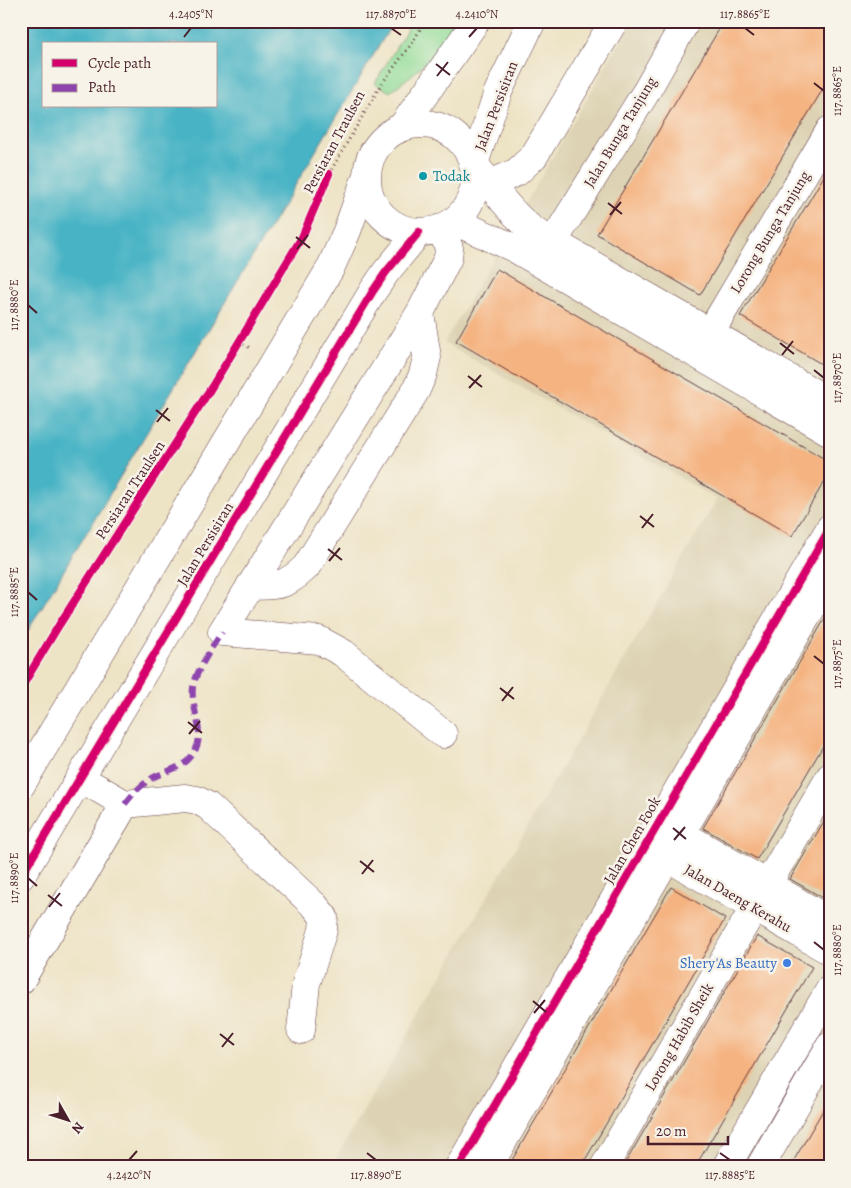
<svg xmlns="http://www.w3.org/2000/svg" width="851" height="1188" viewBox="0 0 851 1188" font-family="Alegreya,serif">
	<rect width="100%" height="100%" fill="#f7f3e8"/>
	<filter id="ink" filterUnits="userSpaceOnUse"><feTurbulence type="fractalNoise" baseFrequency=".02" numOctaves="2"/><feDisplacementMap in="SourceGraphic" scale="10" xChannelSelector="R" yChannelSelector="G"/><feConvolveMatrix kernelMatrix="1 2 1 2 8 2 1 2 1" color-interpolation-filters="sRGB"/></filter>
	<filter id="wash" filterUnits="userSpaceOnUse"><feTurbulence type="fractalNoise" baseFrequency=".0096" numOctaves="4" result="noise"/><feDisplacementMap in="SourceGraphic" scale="20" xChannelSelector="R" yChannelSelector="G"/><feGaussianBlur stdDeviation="1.12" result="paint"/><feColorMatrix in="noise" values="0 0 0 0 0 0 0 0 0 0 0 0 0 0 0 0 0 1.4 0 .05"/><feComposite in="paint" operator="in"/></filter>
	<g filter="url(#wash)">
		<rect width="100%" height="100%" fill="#ede3c5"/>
		<path fill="#ddd3b4" d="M632 21H830V1167H331L717 499 444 343Z"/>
		<path fill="#91db97" stroke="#6e7d61" d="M412 21H456L433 55 413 74 390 92 375 83Z"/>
		<path fill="#47b3c5" stroke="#486978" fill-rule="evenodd" d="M21 21H394L21 642ZM44 44H216V106H44Z"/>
		<g id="blocks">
			<path fill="#f5b381" d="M724 21H830V77L700 295 597 234Z
				M830 166V369L740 316Z
				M497 269 830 462V472L792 536 456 341Z
				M830 610V734L757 859 703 828Z
				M830 811V902L790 879Z
				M671 887 725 919 581 1167H508Z
				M757 936 812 967 695 1167H623Z
				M830 1098V1167H790Z"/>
		</g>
	</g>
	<g filter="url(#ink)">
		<use href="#blocks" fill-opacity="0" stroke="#623c42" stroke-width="1"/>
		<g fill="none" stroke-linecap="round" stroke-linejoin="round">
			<g stroke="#623c42" stroke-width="29">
				<path id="minor" d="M532 21 498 92 474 164C493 187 510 213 534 231L830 402
					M367 178a54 54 0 1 1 108 0a54 54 0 1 1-108 0Z
					M402 127 476 21
					M490 184 517 172 534 156 614 21
					M454 221 514 248 830 432
					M441 228 449 248 448 258 420 313 222 632 319 640 343 653 443 734
					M553 242 646 92 686 21
					M710 333 830 130
					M250 586C278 585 285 587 306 567L416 390 423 374 427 357 420 313
					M80 778 125 804 185 798 197 800 208 806 315 906 324 917 323 930 306 984 301 1030
					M21 785 330 269 347 231 367 175
					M665 824 830 921
					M651 848 830 951
					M21 876 373 291 386 272 419 232
					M767 885 830 777
					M21 980 125 804
					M459 1167 830 528
					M488 1167 830 576
					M604 1167 754 908
					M726 1167 830 989
					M760 1167 830 1046"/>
			</g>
			<path stroke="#623c42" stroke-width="3" stroke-dasharray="1 4" stroke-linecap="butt" d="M329 174 380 86 412 43 425 21
				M239 342 252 349"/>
			<use href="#minor" stroke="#fff" stroke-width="28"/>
			<path stroke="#8e44ad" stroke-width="6" stroke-dasharray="12 6" stroke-linecap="butt" d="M125 804C134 792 143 783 156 776 167 771 183 767 190 758 210 735 190 712 193 687 196 671 213 646 222 632"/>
			<g stroke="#f7f3e8" stroke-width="11">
				<path id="cycleway" d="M21 688 59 625 211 388 239 342 302 237 329 174
					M21 876 373 291 386 272 419 232
					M459 1167 830 528"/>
			</g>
			<use href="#cycleway" stroke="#d6006c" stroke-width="8"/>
		</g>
	</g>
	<path fill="none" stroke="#4a1f2b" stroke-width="2" d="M391 28 401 35M745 28 754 35M184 37 191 28M469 37 477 28M436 64 450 75M437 76 448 62M814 83 824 91M608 203 622 214M610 215 621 202M296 237 310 248M297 249 308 235M28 305 37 313M780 343 794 354M782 355 793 341M814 370 824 378M468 376 482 387M469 388 481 375M156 410 170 421M157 422 168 408M640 516 654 527M642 528 653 514M328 549 342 560M329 561 340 548M28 592 37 600M814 656 824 664M500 688 514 699M502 701 513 687M188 722 202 733M189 734 200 721M673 828 686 839M674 840 685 827M360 861 374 872M362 874 373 860M28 878 37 886M48 895 62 906M49 907 60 893M814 942 824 950M533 1001 546 1012M534 1013 545 1000M220 1034 234 1045M222 1047 233 1033M367 1153 376 1160M720 1153 730 1160M129 1160 137 1151"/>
	<circle fill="#0f9aa8" stroke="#f7f3e8" stroke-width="2" cx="423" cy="176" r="5"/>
	<circle fill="#3f7fe0" stroke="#f7f3e8" stroke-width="2" cx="787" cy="963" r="5"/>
	<g text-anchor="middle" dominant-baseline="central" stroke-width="5" stroke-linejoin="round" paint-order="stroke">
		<g font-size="15" fill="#4a1f2b" stroke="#f7f3e8">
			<text transform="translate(496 106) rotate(-69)">Jalan Persisiran</text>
			<text transform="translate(620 132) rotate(-59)">Jalan Bunga Tanjung</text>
			<text transform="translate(334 142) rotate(-62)">Persiaran Traulsen</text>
			<text transform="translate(770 232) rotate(-59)">Lorong Bunga Tanjung</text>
			<text transform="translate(130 490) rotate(-57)">Persiaran Traulsen</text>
			<text transform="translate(205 544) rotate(-59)">Jalan Persisiran</text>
			<text transform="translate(632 840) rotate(-60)">Jalan Chen Fook</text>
			<text transform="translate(738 898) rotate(30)">Jalan Daeng Kerahu</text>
			<text transform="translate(679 1037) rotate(-60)">Lorong Habib Sheik</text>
		</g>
		<g font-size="15" fill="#0d838f" stroke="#f7f3e8" text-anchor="start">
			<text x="433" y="176">Todak</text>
		</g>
		<g font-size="15" fill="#366cbe" stroke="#f7f3e8" text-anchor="end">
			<text x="777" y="963">Shery'As Beauty</text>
		</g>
	</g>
	<rect width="851" height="1188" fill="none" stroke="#f7f3e8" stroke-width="55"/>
	<rect x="42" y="42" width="175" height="65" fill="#f7f3e8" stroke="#b29e9c"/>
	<rect x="52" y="59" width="25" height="8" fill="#d6006c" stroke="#b29e9c"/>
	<text x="88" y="68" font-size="15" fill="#4a1f2b">Cycle path</text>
	<rect x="52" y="84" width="25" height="8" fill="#8e44ad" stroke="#b29e9c"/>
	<text x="88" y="92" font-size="15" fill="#4a1f2b">Path</text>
	<g transform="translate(68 1120) rotate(129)" stroke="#f7f3e8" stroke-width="4" paint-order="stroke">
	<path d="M0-4L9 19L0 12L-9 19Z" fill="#4a1f2b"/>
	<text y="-8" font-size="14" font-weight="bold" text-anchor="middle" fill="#4a1f2b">N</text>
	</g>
	<path d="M648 1136v8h80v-8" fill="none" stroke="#4a1f2b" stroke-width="2.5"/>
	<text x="656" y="1136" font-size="15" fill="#4a1f2b" stroke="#f7f3e8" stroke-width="4" paint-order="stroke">20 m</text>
	<rect x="28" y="28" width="796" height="1132" fill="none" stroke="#4a1f2b" stroke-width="2"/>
	<g font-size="12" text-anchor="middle" fill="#4a1f2b">
		<text x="191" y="18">4.2405°N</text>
		<text x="391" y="18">117.8870°E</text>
		<text x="477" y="18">4.2410°N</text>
		<text x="745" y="18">117.8865°E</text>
		<text transform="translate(837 91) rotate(-90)" y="4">117.8865°E</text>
		<text transform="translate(14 305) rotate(-90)" y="4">117.8880°E</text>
		<text transform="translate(837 378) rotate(-90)" y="4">117.8870°E</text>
		<text transform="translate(14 592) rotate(-90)" y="4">117.8885°E</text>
		<text transform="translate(837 664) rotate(-90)" y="4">117.8875°E</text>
		<text transform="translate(14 878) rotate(-90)" y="4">117.8890°E</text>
		<text transform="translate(837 950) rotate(-90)" y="4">117.8880°E</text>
		<text x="129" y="1179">4.2420°N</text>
		<text x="376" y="1179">117.8890°E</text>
		<text x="730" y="1179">117.8885°E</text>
	</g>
</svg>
